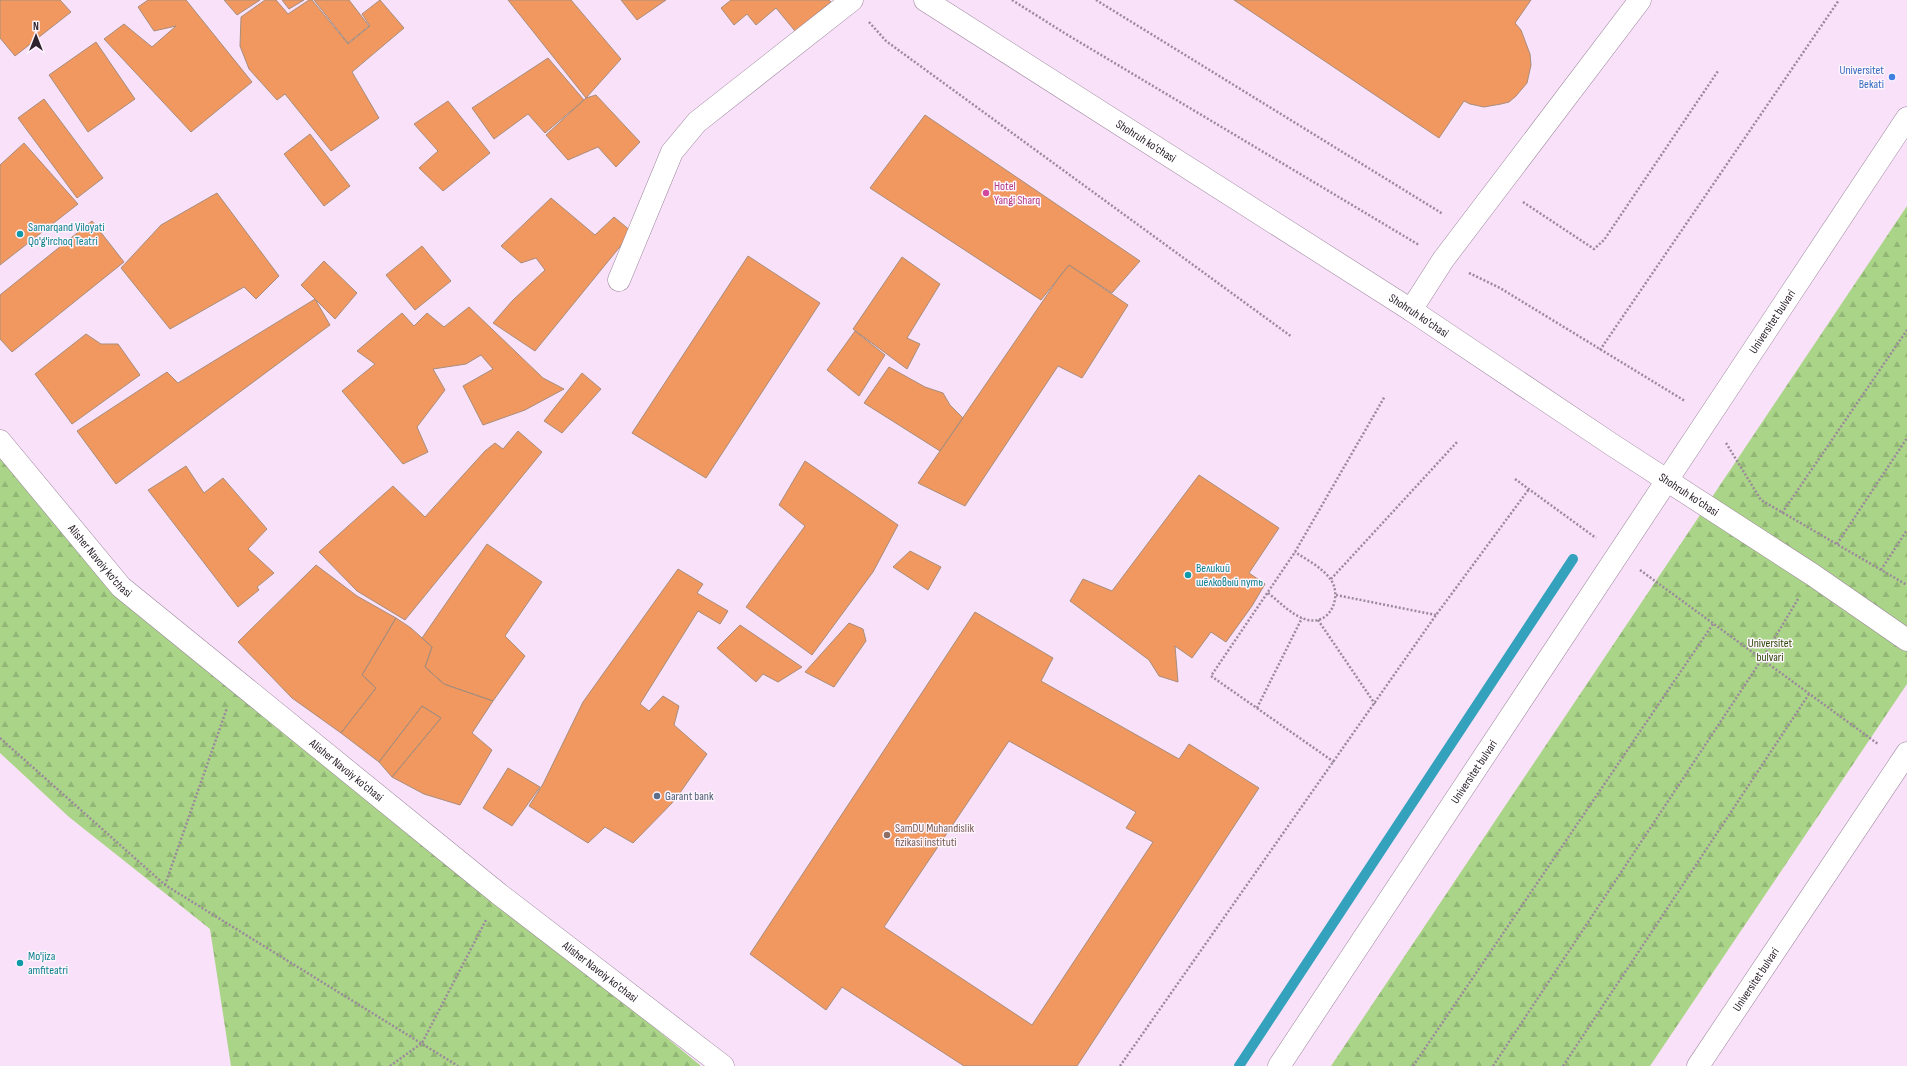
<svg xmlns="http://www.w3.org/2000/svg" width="1907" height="1066" viewBox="0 0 1907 1066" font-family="'Sofia Sans Condensed',sans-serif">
	<defs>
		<pattern id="forest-firs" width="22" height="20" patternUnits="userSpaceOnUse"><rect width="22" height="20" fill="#aad487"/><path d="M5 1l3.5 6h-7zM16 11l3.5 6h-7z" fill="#92b675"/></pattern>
	</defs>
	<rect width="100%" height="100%" fill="#f9e1f9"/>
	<path fill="url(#forest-firs)" d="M1907 206V684L1650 1066H1331Z
		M0 448 119 586 701 1066H231L210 929 69 817 0 753Z"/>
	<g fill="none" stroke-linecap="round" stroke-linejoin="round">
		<path stroke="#35a2bd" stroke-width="10" d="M1239 1066 1573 559"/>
	</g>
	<path fill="#f0985f" stroke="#a88d7c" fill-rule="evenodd" d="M0 0H60L71 12 15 56 0 38Z
		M148 0H186L252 82 191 132 104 39 124 24 152 47 176 26 154 31 138 7Z
		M224 0H260L237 15Z
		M265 0H276L288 14 309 0H312L348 44 370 26 362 14 380 0 404 28 352 72 379 118 331 151 285 94 277 100 249 69 240 46 241 17Z
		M282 0H304L289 9Z
		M314 0H349L369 26 348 43Z
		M508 0H571L621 59 586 98Z
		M621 0H666L637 20Z
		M731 0H829L831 2 795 31 776 8 756 25 747 14 734 25 721 8Z
		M1234 0H1531L1515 23 1521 30 1530 54 1531 65 1527 83 1516 96 1509 102 1501 104 1484 107 1470 104 1464 101 1439 138Z
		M96 42 135 99 88 132 49 75Z
		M548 58 584 100 545 133 528 114 494 139 472 108Z
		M596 95 640 142 616 167 598 147 568 160 546 135 586 98Z
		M44 99 103 178 77 198 18 118Z
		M448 101 490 153 443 191 419 168 438 151 414 124Z
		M925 115 1140 261 1112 293 1069 265 1041 300 870 188Z
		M310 134 350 186 324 206 284 154Z
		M24 143 78 204 0 265V165Z
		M217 193 279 276 256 299 244 287 170 329 121 268 161 225Z
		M551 198 595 235 614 217 632 232 535 351 493 323 512 301 545 270 536 258 521 263 501 246Z
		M92 221 124 262 12 352 0 339V295Z
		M422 246 451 281 415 310 386 275Z
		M748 256 820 303 706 478 632 433Z
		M902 257 940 284 907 338 920 344 907 369 853 329Z
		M324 261 357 293 335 319 301 285Z
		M1069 265 1128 305 1082 378 1058 366 965 506 918 483 1060 276Z
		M315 299 330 325 116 484 77 431 167 372 178 383Z
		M469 307 543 378 564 389 525 410 483 425 463 386 493 369 481 355 466 364 433 369 445 390 417 427 428 452 403 464 342 391 375 364 357 351 402 313 414 326 427 313 444 327Z
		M855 331 885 355 859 396 827 370Z
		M86 334 101 344H118L140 375 72 424 35 374Z
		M889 367 925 387 943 393 950 405 963 418 940 451 864 403Z
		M582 373 601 389 562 433 544 421Z
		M518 431 542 452 405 620 357 591 319 552 393 486 425 517 485 451 495 443 503 449Z
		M805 461 898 525 873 572 812 655 746 607 805 526 779 505Z
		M186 466 204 493 223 478 267 529 248 549 274 573 257 587 259 590 238 607 148 490Z
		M1199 475 1279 528 1249 573 1265 584 1252 606 1226 642 1211 632 1192 658 1175 646 1178 682 1159 676 1149 660 1070 601 1083 579 1112 591Z
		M487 544 542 582 505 636 525 656 493 701 444 684 425 667 432 647 422 638Z
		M910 551 941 567 928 590 893 567Z
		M316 565 357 596 396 618 362 675 376 688 341 733 292 698 238 642Z
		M678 569 703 584 697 593 728 611 720 624 698 611 640 704 649 711 663 696 679 706 674 725 707 754 675 800 633 843 605 827 588 843 529 806 543 784 583 702Z
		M975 612 1053 658 1041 681 1179 759 1189 744 1259 788 1077 1066H964L842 987 826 1010 750 954ZM1009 741 1136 812 1126 828 1153 842 1032 1025 884 927Z
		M396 618 411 628 432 647 425 667 444 684 493 701 472 733 492 750 460 805 424 794 392 777 441 718 422 706 379 762 341 733 376 688 362 675Z
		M849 623 863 629 866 641 834 687 805 672Z
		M740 625 802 667 778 682 763 674 756 682 717 648Z
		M422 706 441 718 392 777 379 762Z
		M508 768 540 787 512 826 483 808Z"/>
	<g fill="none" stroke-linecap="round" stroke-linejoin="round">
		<g stroke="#9c869c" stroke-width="23">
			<g id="minor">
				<path d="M619 280 672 152 697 122 852 0"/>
				<path d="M1411 310 1443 260 1640 0"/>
				<path id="s1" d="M0 441 121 587 499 894 723 1066"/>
			</g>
		</g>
		<g stroke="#9c869c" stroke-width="23">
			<g id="major">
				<path id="s2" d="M925 0 1411 310 1614 446 1813 575 1907 640"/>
				<path id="s3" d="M1279 1066 1907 118"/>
				<path id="s4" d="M1698 1066 1907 753"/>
			</g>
		</g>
		<path stroke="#9b8a9b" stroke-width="2.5" stroke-dasharray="2 2" stroke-linecap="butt" d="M1012 0 1066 34 1419 245
			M1096 0 1443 214
			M869 22 886 41 1292 337
			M1523 202 1594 249 1604 240 1718 71
			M1469 273 1500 288 1685 401
			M1600 350 1839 0
			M1726 443 1761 500 1907 585
			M1515 479 1596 538
			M1782 513 1907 330
			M1837 544 1907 438
			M1640 570 1878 744
			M1881 570 1907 530
			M1331 579 1457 442
			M1268 593C1281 603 1292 616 1308 620 1331 625 1342 596 1331 580 1323 568 1307 560 1295 552
			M1336 595 1436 615
			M1318 620 1375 704
			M1257 708 1302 618
			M0 738 165 885 458 1066
			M1334 762 1211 676 1295 552 1385 396
			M165 885 227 708
			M390 1066 422 1043 486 920
			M1120 1066 1436 615 1529 489
			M1413 1066 1713 624
			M1493 1066 1762 659 1798 599
			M1563 1066 1809 694"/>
		<use href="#minor" stroke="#fff" stroke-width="22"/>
		<use href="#major" stroke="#fff" stroke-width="22"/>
	</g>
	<circle fill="#3f7fe0" stroke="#fdf4fd" stroke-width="1.5" cx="1892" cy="77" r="4"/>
	<circle fill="#d1479c" stroke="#fdf4fd" stroke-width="1.5" cx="986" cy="193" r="4"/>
	<g fill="#0f9aa8" stroke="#fdf4fd" stroke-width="1.5">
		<circle cx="20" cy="234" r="4"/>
		<circle cx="1188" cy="575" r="4"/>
		<circle cx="20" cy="963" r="4"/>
	</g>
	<circle fill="#5c6f8a" stroke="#fdf4fd" stroke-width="1.5" cx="657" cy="796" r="4"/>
	<circle fill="#8d6e63" stroke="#fdf4fd" stroke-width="1.5" cx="887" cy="835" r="4"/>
	<g text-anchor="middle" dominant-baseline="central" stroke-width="3" stroke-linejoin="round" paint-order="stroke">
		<g font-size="12" fill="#366cbe" stroke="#fdf4fd" text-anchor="end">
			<text x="1884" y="70">Universitet<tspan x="1884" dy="14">Bekati</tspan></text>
		</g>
		<g font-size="12" fill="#2c232c" stroke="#fdf4fd">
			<text stroke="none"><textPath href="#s2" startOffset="262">Shohruh ko'chasi</textPath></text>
			<text stroke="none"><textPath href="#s2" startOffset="586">Shohruh ko'chasi</textPath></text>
			<text stroke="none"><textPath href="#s3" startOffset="893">Universitet bulvari</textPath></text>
			<text stroke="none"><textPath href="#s2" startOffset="910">Shohruh ko'chasi</textPath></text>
			<text stroke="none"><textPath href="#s1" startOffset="156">Alisher Navoiy ko'chasi</textPath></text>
			<text stroke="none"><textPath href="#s1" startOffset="480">Alisher Navoiy ko'chasi</textPath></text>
			<text stroke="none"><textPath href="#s3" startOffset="353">Universitet bulvari</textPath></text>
			<text stroke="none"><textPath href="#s1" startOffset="804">Alisher Navoiy ko'chasi</textPath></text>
			<text stroke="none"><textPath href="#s4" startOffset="104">Universitet bulvari</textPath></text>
		</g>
		<g font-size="12" fill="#b23c85" stroke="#fdf4fd" text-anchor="start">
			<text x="994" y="186">Hotel<tspan x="994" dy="14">Yangi Sharq</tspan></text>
		</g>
		<g font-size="12" fill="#0d838f" stroke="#fdf4fd" text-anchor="start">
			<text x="28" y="227">Samarqand Viloyati<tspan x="28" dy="14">Qo'g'irchoq Teatri</tspan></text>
			<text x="1196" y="568">Великий<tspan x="1196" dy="14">шёлковый путь</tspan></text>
			<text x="28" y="956">Mo'jiza<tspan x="28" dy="14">amfiteatri</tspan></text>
		</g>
		<g font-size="12" fill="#2d4a09" stroke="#fdf4fd">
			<text x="1770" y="643">Universitet<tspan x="1770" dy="14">bulvari</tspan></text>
		</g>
		<g font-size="12" fill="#4e5e75" stroke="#fdf4fd" text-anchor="start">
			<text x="665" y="796">Garant bank</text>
		</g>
		<g font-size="12" fill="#785e54" stroke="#fdf4fd" text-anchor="start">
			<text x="895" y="828">SamDU Muhandislik<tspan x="895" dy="14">fizikasi instituti</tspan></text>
		</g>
	</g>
	<g transform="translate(36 36)" stroke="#fdf4fd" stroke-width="3" paint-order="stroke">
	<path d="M0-3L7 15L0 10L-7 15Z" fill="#2c232c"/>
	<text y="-6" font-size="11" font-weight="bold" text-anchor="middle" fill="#2c232c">N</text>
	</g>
</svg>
